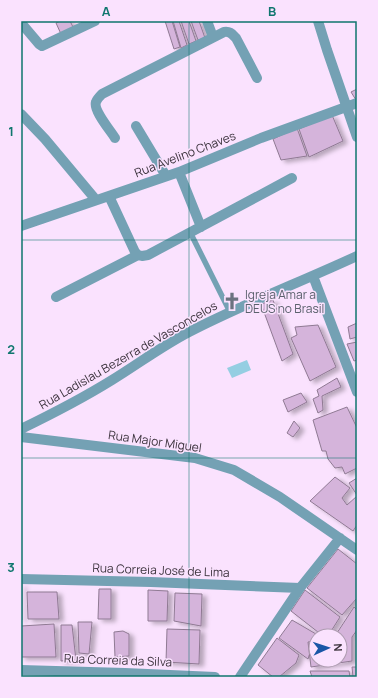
<svg xmlns="http://www.w3.org/2000/svg" width="378" height="698" viewBox="0 0 378 698" font-family="Manrope,sans-serif">
	<defs>
		<filter id="shadow"><feDropShadow dx="4.5" dy="2.5" stdDeviation="2" flood-color="#0004"/></filter>
	</defs>
	<rect width="100%" height="100%" fill="#fae2fe"/>
	<path fill="#95cee2" d="M247 360 251 370 232 378 227 368Z"/>
	<path fill="#d5b4db" stroke="#8f7a93" filter="url(#shadow)" d="M60 21H70L73 27 61 34 56 23Z
		M165 21H172L180 47 174 49Z
		M173 21H179L187 45 181 48Z
		M181 21H189L196 41 189 44Z
		M191 21H199L205 38 198 40Z
		M357 89V99L356 100 351 92Z
		M332 115 343 141 309 157 299 129Z
		M297 128 307 156 281 160 273 139Z
		M273 300 293 354 282 361 261 304Z
		M357 323V337L350 339 348 327Z
		M318 325 336 367 310 381 291 338 297 335 295 327Z
		M357 342V360L354 361 347 344Z
		M337 378 341 387 322 396 323 410 318 413 313 399 319 396 317 390Z
		M301 393 307 402 288 412 283 400Z
		M347 407 357 428V468L345 474 342 467 335 468 328 459 326 451H322L313 420Z
		M294 421 300 428 293 437 287 433Z
		M335 477 350 488 342 498 347 505 357 496V525L353 531 310 501Z
		M357 478V495L349 483Z
		M338 549 357 564V598L342 615 307 588Z
		M21 584H22V620H21Z
		M99 589H111V619H98Z
		M148 590 168 591 167 621H148Z
		M305 590 340 617 328 636H323L291 611Z
		M27 592H57L59 619H28Z
		M175 593 202 594 201 626 174 621Z
		M354 607 357 610V630L352 637V661L311 667 308 642 316 641V660H340V636H335Z
		M292 620 316 634 308 659 279 638Z
		M78 622H92L89 654 79 653Z
		M54 624 56 657H21V626Z
		M61 625H72L76 660 61 661Z
		M167 629 200 630 199 664 166 662Z
		M123 631 129 634V656L115 657 114 632Z
		M277 638 299 655 296 663 279 677H273L258 665Z
		M352 667H357V677H353Z
		M310 671H349L350 677H312Z"/>
	<g fill="none" stroke-linecap="round" stroke-linejoin="round">
		<path stroke="#74a1b4" stroke-width="5.5" d="M190 232 230 312"/>
		<path stroke="#74a1b4" stroke-width="10" d="M22 21V24L39 44 42 46 95 21
			M207 21 213 37
			M318 21 327 50 357 137
			M21 114 45 139 96 200
			M136 126 166 176
			M115 138C110 130 93 110 96 102 97 99 100 96 102 94L224 32C230 31 232 34 236 38L257 78
			M179 172 201 227
			M109 196 135 252 138 255
			M21 226 179 172 261 138 357 103
			M313 276 357 392
			M56 297 138 255 142 256 148 255 292 178
			M21 429C52 414 83 398 112 380 138 364 162 346 189 332 243 304 301 282 357 256
			M21 437 195 458 234 470 280 497 357 550
			M21 579 151 582 300 588
			M21 670 125 673 215 677
			M240 677 300 588 340 538"/>
	</g>
	<path fill="none" stroke="#0f766e" stroke-width="1" stroke-opacity="0.55" d="M189 21V677M21 240H357M21 458H357"/>
	<defs>
		<g id="church-bare" transform="scale(1.38)"><path d="M-1.2-6h2.4v3.5h3.3v2.4h-3.3V6h-2.4V-.1h-3.3v-2.4h3.3Z" fill="#6b7280" stroke="#fae2fe" stroke-width="2.5" paint-order="stroke"/></g>
	</defs>
	<g fill-rule="evenodd">
		<use href="#church-bare" x="232" y="301"/>
	</g>
	<g text-anchor="middle" dominant-baseline="central" stroke-width="3" stroke-linejoin="round" paint-order="stroke">
		<g font-size="12" fill="#3c333d" stroke="#fae2fe">
			<text transform="translate(185 154) rotate(-21)">Rua Avelino Chaves</text>
			<text transform="translate(128 355) rotate(-30)">Rua Ladislau Bezerra de Vasconcelos</text>
			<text transform="translate(155 441) rotate(8)">Rua Major Miguel</text>
			<text transform="translate(161 570) rotate(2)">Rua Correia José de Lima</text>
			<text transform="translate(118 660) rotate(2)">Rua Correia da Silva</text>
		</g>
		<g font-size="12" fill="#5b616d" stroke="#fae2fe" text-anchor="start">
			<text x="245" y="294">Igreja Amar a<tspan x="245" dy="14">DEUS no Brasil</tspan></text>
		</g>
	</g>
	<rect width="378" height="698" fill="none" stroke="#fae2fe" stroke-width="44"/>
	<g transform="translate(328 648) rotate(87)"><circle r="19" fill="#fae2fe" stroke="#ae9cb1"/>
	<path d="M0-3L7 15L0 10L-7 15Z" fill="#1956a7"/>
	<text y="-6" font-size="11" font-weight="bold" text-anchor="middle" fill="#3c333d">N</text>
	</g>
	<rect x="22" y="22" width="334" height="654" fill="none" stroke="#0f766e" stroke-width="1.5"/>
	<g font-size="13" text-anchor="middle" font-weight="bold" fill="#0f766e">
		<text x="106" y="16">A</text>
		<text x="272" y="16">B</text>
		<text x="11" y="136">1</text>
		<text x="11" y="354">2</text>
		<text x="11" y="572">3</text>
	</g>
</svg>
